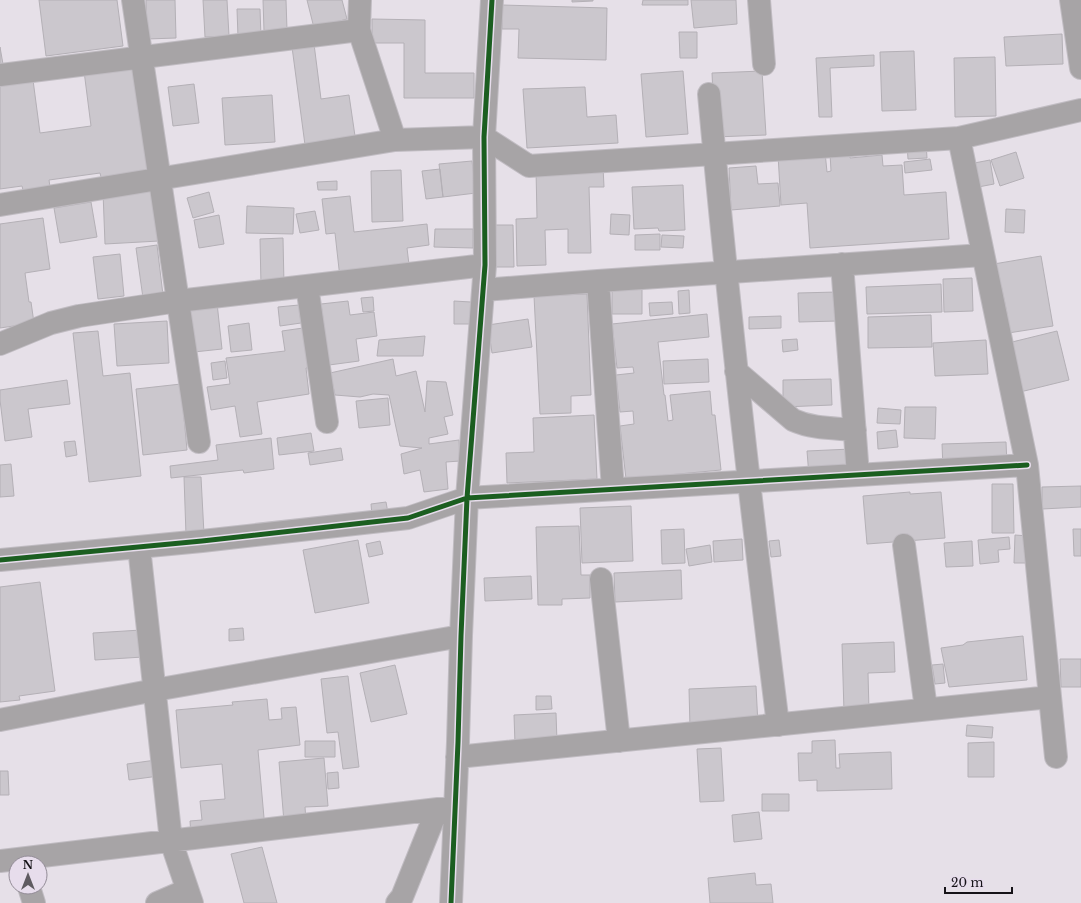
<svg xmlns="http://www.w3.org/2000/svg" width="1081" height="903" viewBox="0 0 1081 903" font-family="'Libre Baskerville',serif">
	<rect width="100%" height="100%" fill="#e6e0e8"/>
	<path fill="#cbc7cd" stroke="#b4b0b6" d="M39 0H117L123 46 46 56Z
		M146 0H175L176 38 147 39Z
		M203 0H227L229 36 205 37Z
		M263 0H286L287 30 264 31Z
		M307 0H342L347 19 314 28Z
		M572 0H593V1L572 2Z
		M643 0H688V5H642Z
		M691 0H736L737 24 694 28Z
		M502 5 607 8 606 60 518 58 519 29H502Z
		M237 9H260L261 37H238Z
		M372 19 425 20V73H474V98H404V43H372Z
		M679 32H697V58H680Z
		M1062 34 1063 64 1006 66 1004 37Z
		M314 44 321 99 349 95 355 136 305 145 292 47Z
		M0 47 4 70 0 71Z
		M914 51 916 110 882 111 880 52Z
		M874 55V66L830 68 832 117H819L816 58Z
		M995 57 996 116 955 117 954 58Z
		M138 64 152 170 101 177 100 173 49 180 50 187 23 190 22 186 0 189V84L33 80 40 133 91 126 84 71Z
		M683 71 688 134 646 137 641 74Z
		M762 71 766 135 715 137 712 73Z
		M194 84 199 123 173 126 168 87Z
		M585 87 587 117 616 115 618 143 527 148 523 89Z
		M272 95 275 142 225 145 222 98Z
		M926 143 927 158 908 159 907 144Z
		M850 151V158L882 155 883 166 902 165 904 195 946 192 949 239 810 248 807 203 781 205 778 155 825 152 827 172 831 171 830 153Z
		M1016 152 1024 178 1000 186 991 160Z
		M930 159 932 170 905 173 904 162Z
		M990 160 994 184 973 188 969 164Z
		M472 161 476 193 443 197 439 164Z
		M756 166 758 184 778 183 780 206 731 210 729 168Z
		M603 167 604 187H589L591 253H568V229L545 230 546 265 517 266 516 219 537 218 536 169Z
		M440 169 443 197 426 199 422 171Z
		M401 170 403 221 372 222 371 171Z
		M337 181V190H318L317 182Z
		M683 185 685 230 659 231 658 228 634 229 632 187Z
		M156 189 159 241 105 244 103 192Z
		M209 192 214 212 193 218 187 198Z
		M350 196 354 232 427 224 429 245 407 248 410 273 340 278 335 233 326 234 322 199Z
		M91 202 97 237 60 243 54 208Z
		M247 206 294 208 293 234 246 233Z
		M1006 209 1025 210 1024 233 1005 232Z
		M315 211 319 230 300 233 296 214Z
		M611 214 630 215 629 235 610 234Z
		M219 215 224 244 199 248 194 220Z
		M43 218 50 269 25 273 29 302H31L34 323 0 328V224Z
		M489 225H513L514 267H490Z
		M435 229H473V248L434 247Z
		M660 234V250H635V235Z
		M662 235 684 236 683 248 661 247Z
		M283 238 284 285H261L260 239Z
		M157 245 163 295 143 298 136 248Z
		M120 254 124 296 98 299 93 257Z
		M1041 256 1053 326 1002 334 1007 314 1001 285 992 286 988 265Z
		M972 278 973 311 944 312 943 279Z
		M941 284 942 312 867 314 866 287Z
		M612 287H642V314H612Z
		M689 290 690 313 679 314 678 291Z
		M837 292 838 321 799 322 798 293Z
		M587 294 591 395 571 396V413L540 414 534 296Z
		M373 297 374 311 363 312 361 298Z
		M348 301 350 315 374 312 377 336 356 339 359 361 329 365 321 304Z
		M454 301 471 302V324H454Z
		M672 302 673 314 650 316 649 303Z
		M217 303 222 349 194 352 189 306Z
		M299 305 301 323 280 326 278 307Z
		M707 314 709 337 658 342 664 395H665L668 421 673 420 670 395 710 391 712 415H715L721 470 626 479 620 426 634 424 633 411 620 412 616 375 634 373 633 367 617 368 612 324Z
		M931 315 932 347 868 348V317Z
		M781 316V328L749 329V317Z
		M528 319 532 347 492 353 488 325Z
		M167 321 169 363 117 366 114 324Z
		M249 323 252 350 231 352 228 326Z
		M303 328 308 368H306L309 394 257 402 262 434 240 437 235 406 211 410 207 387 230 384 226 358 285 351 282 331Z
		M98 331 103 376 130 373 141 476 89 482 73 333Z
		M1057 331 1069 380 1016 393 1004 344Z
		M425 336 423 356H377L379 340Z
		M797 339 798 350 783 352 782 340Z
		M986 340 988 374 935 376 933 343Z
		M393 359 396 376 416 371 425 412 427 381 446 382 453 415 444 417 448 434 429 438V444L459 440 460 461 446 462 448 489 424 492 420 470 404 474 401 454 422 448 400 446 389 395 373 394 360 397 335 395 330 373Z
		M708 359 709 382 664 384 663 361Z
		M225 361 227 378 213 380 211 363Z
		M831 379 832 405 783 407V380Z
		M67 380 70 404 28 409 32 437 5 441 0 400V390Z
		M181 384 187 450 143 455 136 389Z
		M388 398 390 425 359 428 356 401Z
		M905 407H936L935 439 904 438Z
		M878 408 901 410 900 424 877 423Z
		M594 415 597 479 507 483 506 453 534 452 533 418Z
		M896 430 898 447 878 449 877 432Z
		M311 433 314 451 279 455 277 438Z
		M271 438 274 469 244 473 243 470 171 478 170 466 218 460 216 445Z
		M75 441 77 455 66 457 64 442Z
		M1006 442 1007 465 943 468 942 444Z
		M341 448 343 460 310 465 308 453Z
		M851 449 852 474 809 476 807 451Z
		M11 464 14 496 0 497V465Z
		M184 477H201L204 534 186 535Z
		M992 484H1013L1014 533H992Z
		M1081 486V507L1042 509V487Z
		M910 492V494L941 492 945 538 867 544 863 496Z
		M386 502 388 513 372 515 371 504Z
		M631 506 633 561 582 563 580 508Z
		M579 526 581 575H590V598L562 599V605H538L536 527Z
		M684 529 685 563 662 564 661 530Z
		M1073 529H1081V556H1074Z
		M1015 535 1029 536 1028 563H1014Z
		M1009 537 1010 549 998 550 999 562 980 564 978 540Z
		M742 539 743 560 714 562 713 541Z
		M358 540 369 603 315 613 303 550Z
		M779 540 781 556 771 557 769 541Z
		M380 541 383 554 369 557 366 544Z
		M972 541 973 566 946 567 944 543Z
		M710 545 712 562 689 566 686 549Z
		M681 570 682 599 615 602 614 573Z
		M531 576 532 599 485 601 484 578Z
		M40 582 55 691 19 696 20 700 0 702V587Z
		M243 628 244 640 229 641V629Z
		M141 630 143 657 95 660 93 633Z
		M1023 636 1027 680 949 687 941 648 963 645 967 642Z
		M894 642 895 672 868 673 869 711 844 712 842 644Z
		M1060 659H1081V687H1061Z
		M943 664 945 683 935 684 932 665Z
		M395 665 407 714 371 722 360 673Z
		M348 676 359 767 343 769 338 732 327 733 321 679Z
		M756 686 758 725 690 727 689 689Z
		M536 696H551L552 709 536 710Z
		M267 699 269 720 282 719 281 708 296 707 300 745 258 750 265 829 191 836 190 821 202 820 200 801 225 799 222 764 181 768 176 710 233 705 232 702Z
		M556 713 557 742 515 744 514 715Z
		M967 725 993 727 992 738 966 736Z
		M835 740 836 768H840L839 754 891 752 892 789 817 791V780L799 781 798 753H812V741Z
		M305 741H335V757H305Z
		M994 742V777H968V743Z
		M721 748 724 801 700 802 697 749Z
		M324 758 328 806 305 807 306 820 284 822 279 762Z
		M156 760 159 776 129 780 127 764Z
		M0 771H8L9 795H0Z
		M338 772 339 788 328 789 327 773Z
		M762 794H789V811H762Z
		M759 812 762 839 734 842 732 815Z
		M262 847 277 903H244L231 854Z
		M755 873 756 885 771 884 773 903H710L708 878Z"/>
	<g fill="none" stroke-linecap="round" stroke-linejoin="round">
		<g stroke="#c0bcc2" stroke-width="24">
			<path id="minor" d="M133 0 199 442
				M360 0 359 30 395 140 484 137 529 166 959 138 1081 110
				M759 0 764 64
				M1071 0 1081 68
				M0 75 359 30
				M709 94C728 305 752 515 778 725
				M959 138 1027 465 1056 757
				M0 205 395 140
				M842 264 858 475
				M598 281 613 489
				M307 286 327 422
				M483 290 598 281 983 255
				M0 344 51 323 79 316 178 301 485 265
				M736 371 793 420C813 429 833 428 855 430
				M904 545 926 709
				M139 547 171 841 192 903
				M0 560 202 541 408 518 467 498 1027 465
				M601 579 619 741
				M0 720 155 690 461 636
				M457 757 1050 697
				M0 861 455 807
				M29 887 34 903
				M157 903 187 890
				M397 903 402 897 437 810
				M451 903 458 742 461 636 467 498 485 265 484 137 492 0"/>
		</g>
		<use href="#minor" stroke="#a7a4a6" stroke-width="22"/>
		<g stroke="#e7ddec" stroke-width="8">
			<path id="cycleway" d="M0 560 202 541 408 518 467 498 1027 465
				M451 903 458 742 461 636 467 498 485 265 484 137 492 0"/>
		</g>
		<use href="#cycleway" stroke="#1b5e20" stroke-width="5"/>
	</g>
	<g transform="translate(28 875)"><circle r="19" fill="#e7ddec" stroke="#938c97"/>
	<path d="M0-3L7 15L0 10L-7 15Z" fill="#5f5b61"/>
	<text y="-6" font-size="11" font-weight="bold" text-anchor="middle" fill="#161318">N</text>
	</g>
	<path d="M945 887v6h67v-6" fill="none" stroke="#161318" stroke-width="2"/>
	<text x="951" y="887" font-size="12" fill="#161318" stroke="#e7ddec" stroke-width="3" paint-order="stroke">20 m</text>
</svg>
